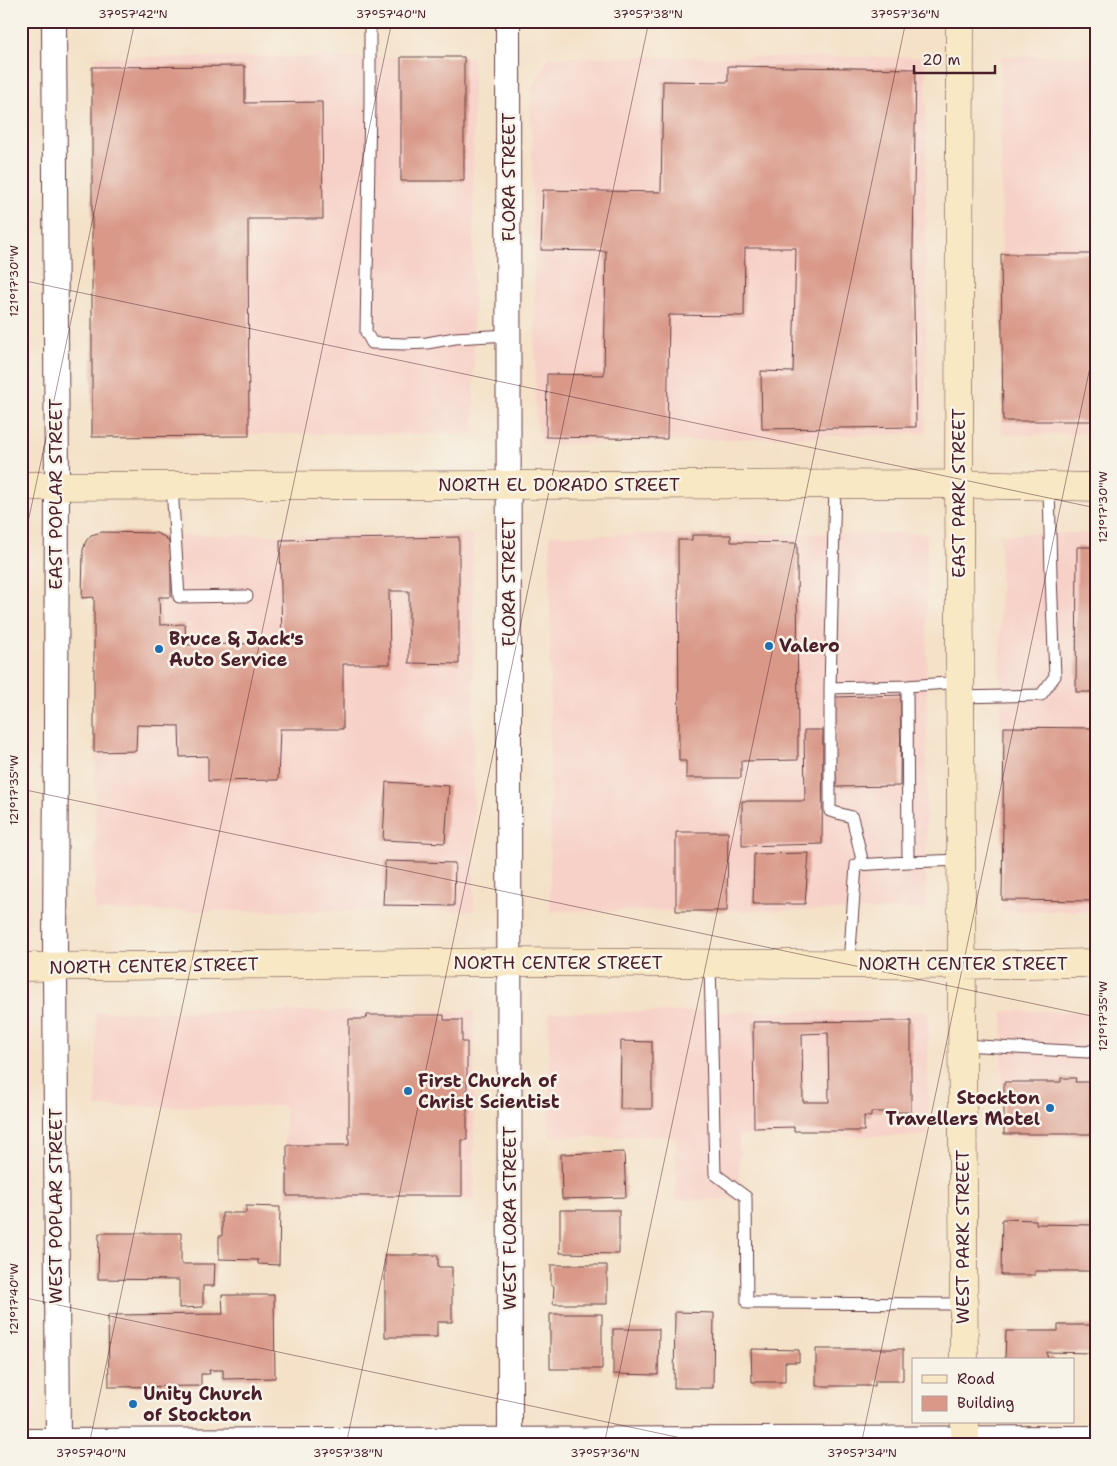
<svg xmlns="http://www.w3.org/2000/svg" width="1117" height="1466" viewBox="0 0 1117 1466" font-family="'Shantell Sans',sans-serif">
	<rect width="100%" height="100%" fill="#f7f3e8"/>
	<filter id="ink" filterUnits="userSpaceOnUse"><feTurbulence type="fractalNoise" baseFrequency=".02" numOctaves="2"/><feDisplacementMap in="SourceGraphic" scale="10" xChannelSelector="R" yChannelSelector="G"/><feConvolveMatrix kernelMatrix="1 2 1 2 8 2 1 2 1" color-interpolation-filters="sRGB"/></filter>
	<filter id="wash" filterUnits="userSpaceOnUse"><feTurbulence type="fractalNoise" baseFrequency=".0096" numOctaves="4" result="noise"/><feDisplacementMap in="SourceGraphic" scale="20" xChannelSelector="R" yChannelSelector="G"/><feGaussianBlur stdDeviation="1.12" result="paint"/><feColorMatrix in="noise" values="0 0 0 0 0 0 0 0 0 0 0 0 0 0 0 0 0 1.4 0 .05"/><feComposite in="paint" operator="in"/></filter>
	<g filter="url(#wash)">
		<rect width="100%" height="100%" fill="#f4e1c7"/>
		<path fill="#f7d1c8" d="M1001 56H1096V434L1002 435Z
			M94 57H473L474 434H96Z
			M549 57H926V433L542 445 536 419 531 89Z
			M927 533 926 910 550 911V535Z
			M1096 533V911H1001L1000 534Z
			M473 534 474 911H95L96 536Z
			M474 1011V1200H285V1106L96 1107V1012Z
			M928 1011V1136H739V1199L676 1200V1137H549V1012Z
			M1003 1011H1096V1137H1002Z"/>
		<g id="blocks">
			<path fill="#d99888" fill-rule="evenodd" d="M401 57H464V181H401Z
				M245 66V103L322 102 323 219H248L249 436 92 437V67Z
				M728 66 916 69 913 250 916 427 762 429 761 371 793 372 796 248H745L744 316 669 315 667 439 546 437 547 374 604 375 606 251 541 250 543 190 661 192 663 81 728 82Z
				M1001 254H1096V421H1003Z
				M102 532 156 533 165 537 169 542 171 552V597H159L160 625 185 624 186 645 282 643 280 540 459 537V664L409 663V591H389L390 664H343V729H280L278 780 208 781V756L180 757 179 726 137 725 136 751 94 752V597L82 598 83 550 86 541 91 535Z
				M692 535H731V542L797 543 798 760 741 761V778H686V761H679L678 540H692Z
				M1077 547H1096V692H1076Z
				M901 695 900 786 836 787 835 697Z
				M1004 727 1096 728V901L1002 900Z
				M804 730H823L822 844 742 846V801H805Z
				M386 782 449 786 445 843 383 840Z
				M676 832H728L727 911H676Z
				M809 853 805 904H753L754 854Z
				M385 861 455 863 454 906 383 905Z
				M367 1015H444V1020H462V1042H467V1140H462V1196H287V1145H349V1019H366Z
				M911 1021V1112H871V1117L864 1116V1131H794V1127L754 1128 753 1022ZM828 1033 829 1102H803L802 1034Z
				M621 1041 652 1042V1109H620Z
				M1061 1078H1076L1075 1082H1096V1134H1004V1082H1061Z
				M624 1152 626 1197 562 1199 561 1154Z
				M246 1206 280 1207 279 1265 258 1264V1260L219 1259V1236H222V1213H246Z
				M560 1210H619V1254L560 1253Z
				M1002 1219 1036 1220V1224L1096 1225V1271H1035V1275H1001Z
				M99 1233H181V1264H215L214 1286H203V1307L179 1308V1280L98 1279Z
				M385 1255H438V1267H452V1322H437V1337H385Z
				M551 1265H607V1304H553L554 1286H551Z
				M222 1295H274L275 1378 223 1379V1370H209L210 1374H201V1386L109 1387 108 1315 223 1314Z
				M675 1312 714 1313 713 1388H674Z
				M550 1314H602V1369H550Z
				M1058 1325H1096V1386H1092V1353L1047 1352V1357H1053V1360H1005L1006 1331H1058Z
				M613 1329H659L658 1375 613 1374Z
				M751 1349 799 1350V1362H785V1382H752Z
				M816 1349H903V1381H875V1386H816Z"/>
		</g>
	</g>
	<g filter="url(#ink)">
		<use href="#blocks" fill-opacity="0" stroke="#643c42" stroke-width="1"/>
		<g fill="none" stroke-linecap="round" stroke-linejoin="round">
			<g stroke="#643c42" stroke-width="13">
				<path id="lane" d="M370 21V103L366 332 372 343 404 344 427 343 455 338 509 335
					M835 485 830 688V811L852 817 863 864
					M172 486 179 597 247 596
					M830 688 907 686 960 682
					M960 697 1041 695 1055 676 1051 576 1049 486
					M908 862 961 860
					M710 963 715 1174 746 1197 747 1303 963 1304
					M849 964 856 865 908 862 907 686
					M963 1045 1087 1052 1096 1049"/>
			</g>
			<g stroke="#643c42" stroke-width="26">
				<path id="street" d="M54 21 57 486 55 967 58 1445
					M508 21 510 1445
					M21 1441 1096 1438"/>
			</g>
			<g stroke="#643c42" stroke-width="29">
				<path id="secondary" d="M960 21 959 484 964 1360
					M21 486 959 484 1096 487
					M21 967 509 962 962 965 1096 963
					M965 1422V1445"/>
			</g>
			<use href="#lane" stroke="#fff" stroke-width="11"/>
			<use href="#street" stroke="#fff" stroke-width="24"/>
			<use href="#secondary" stroke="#f8e8c3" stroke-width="28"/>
		</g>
	</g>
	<path fill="none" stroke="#4a1f2b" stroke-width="1" stroke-opacity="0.45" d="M21 280 1096 508M21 555 135 21M21 789 1096 1017M21 1297 714 1445M89 1445 392 21M346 1445 649 21M604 1445 906 21M861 1445 1096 339"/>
	<g fill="#1f6fb2" stroke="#f7f3e8" stroke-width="2">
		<circle cx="769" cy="646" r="5"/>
		<circle cx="159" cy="649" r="5"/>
		<circle cx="408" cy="1091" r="5"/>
		<circle cx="1050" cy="1108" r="5"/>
		<circle cx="133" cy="1404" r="5"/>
	</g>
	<g text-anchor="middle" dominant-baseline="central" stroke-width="5" stroke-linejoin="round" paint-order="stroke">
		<g font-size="18" fill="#4a1f2b" stroke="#f7f3e8">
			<text transform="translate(509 177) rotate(-90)">FLORA STREET</text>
			<text x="559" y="485">NORTH EL DORADO STREET</text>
			<text transform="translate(959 493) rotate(-90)">EAST PARK STREET</text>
			<text transform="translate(56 494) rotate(-90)">EAST POPLAR STREET</text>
			<text transform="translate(509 582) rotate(-90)">FLORA STREET</text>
			<text x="558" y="963">NORTH CENTER STREET</text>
			<text x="963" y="964">NORTH CENTER STREET</text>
			<text transform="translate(154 966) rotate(-1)">NORTH CENTER STREET</text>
			<text transform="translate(56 1206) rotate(-90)">WEST POPLAR STREET</text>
			<text transform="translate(510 1218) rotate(-90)">WEST FLORA STREET</text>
			<text transform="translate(963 1237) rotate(-90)">WEST PARK STREET</text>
		</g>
		<g font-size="18" font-weight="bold" fill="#4a1f2b" stroke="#f7f3e8" text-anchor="start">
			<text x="169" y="639">Bruce &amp; Jack's<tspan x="169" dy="21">Auto Service</tspan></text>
			<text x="779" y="646">Valero</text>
			<text x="418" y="1081">First Church of<tspan x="418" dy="21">Christ Scientist</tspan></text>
			<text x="1040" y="1098" text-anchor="end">Stockton<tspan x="1040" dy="21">Travellers Motel</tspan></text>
			<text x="143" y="1394">Unity Church<tspan x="143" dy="21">of Stockton</tspan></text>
		</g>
	</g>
	<rect width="1117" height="1466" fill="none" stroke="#f7f3e8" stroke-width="55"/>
	<rect x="912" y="1358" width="162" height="65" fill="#f7f3e8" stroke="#b29e9c"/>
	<rect x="922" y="1375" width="25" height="8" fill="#f8e8c3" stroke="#b29e9c"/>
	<text x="957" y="1384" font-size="15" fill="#4a1f2b">Road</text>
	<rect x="922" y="1396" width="25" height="15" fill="#d99888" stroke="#b29e9c"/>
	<text x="957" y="1408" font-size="15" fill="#4a1f2b">Building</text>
	<path d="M914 65v8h81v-8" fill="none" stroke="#4a1f2b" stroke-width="2.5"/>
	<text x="922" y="65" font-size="15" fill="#4a1f2b" stroke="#f7f3e8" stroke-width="4" paint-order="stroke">20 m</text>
	<rect x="28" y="28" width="1062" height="1410" fill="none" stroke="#4a1f2b" stroke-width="2"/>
	<g font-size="12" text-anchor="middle" fill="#4a1f2b">
		<text x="133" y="18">37°57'42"N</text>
		<text x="391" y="18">37°57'40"N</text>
		<text x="648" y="18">37°57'38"N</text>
		<text x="905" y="18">37°57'36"N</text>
		<text transform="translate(14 281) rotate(-90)" y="4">121°17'30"W</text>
		<text transform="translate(1103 507) rotate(-90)" y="4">121°17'30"W</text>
		<text transform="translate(14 790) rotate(-90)" y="4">121°17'35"W</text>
		<text transform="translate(1103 1016) rotate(-90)" y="4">121°17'35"W</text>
		<text transform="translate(14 1299) rotate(-90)" y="4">121°17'40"W</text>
		<text x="91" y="1457">37°57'40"N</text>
		<text x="348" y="1457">37°57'38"N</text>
		<text x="605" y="1457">37°57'36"N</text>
		<text x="862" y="1457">37°57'34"N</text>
	</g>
</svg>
